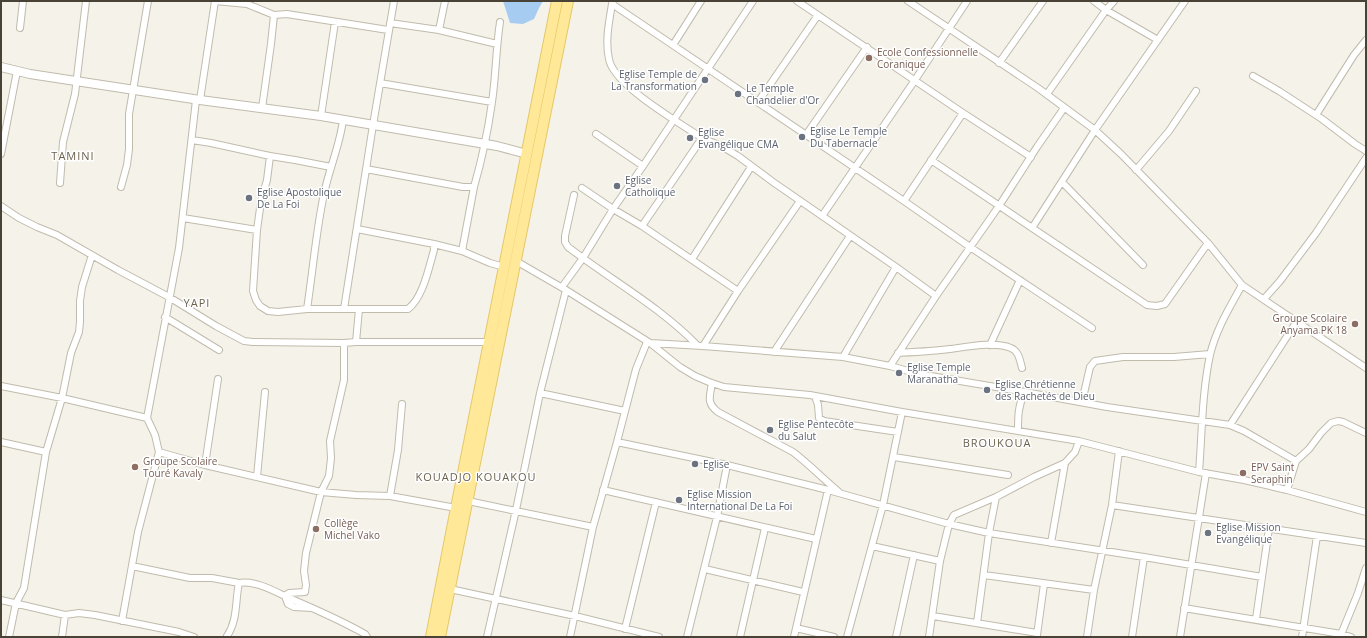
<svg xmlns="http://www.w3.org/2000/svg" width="1367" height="638" viewBox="0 0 1367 638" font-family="'Open Sans',sans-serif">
	<rect width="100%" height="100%" fill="#f5f2e9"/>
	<path fill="#a6cdf1" d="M503 1H543L539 8 534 19 523 24 510 23Z"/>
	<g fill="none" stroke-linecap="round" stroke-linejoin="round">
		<g stroke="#c0bbac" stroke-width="8">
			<path id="minor" d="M215 1 247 4 274 15 287 14 388 30
				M613 1 612 4 904 201 970 247 1092 328
				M797 1 963 113 1031 157
				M908 1 1038 88 1095 130 1121 154 1208 243 1242 285 1366 368
				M1094 1 1106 10 1158 40
				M612 4C609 22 605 41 609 59 613 85 680 123 702 138
				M390 23 439 30 497 44
				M20 28 23 1
				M439 30 445 1
				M673 45 701 1
				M999 63 1043 1
				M1253 76 1279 91 1322 119 1355 144 1366 151
				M380 83 492 102
				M1047 94 1106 10 1114 1
				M196 100 179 248 147 418 155 435 159 452 205 465 321 492 356 495 390 496 456 508
				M200 100 215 1
				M758 102 818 15
				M262 108 271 44 274 15
				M1316 115 1354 55 1366 40
				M321 116 335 22
				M596 134 643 166
				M806 135 867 47
				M192 140 211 143 270 156 267 180 261 201 257 230 253 291 256 300 260 306 268 311 278 312 307 309H408C423 298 429 267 434 250V244L462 251 490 263 504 267
				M1 154 17 71
				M270 156 295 160 331 167
				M931 160 1147 305 1157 306 1165 304 1208 243
				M366 169 463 187H474C482 159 488 131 492 102 496 75 496 48 500 22
				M1136 170 1169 131 1196 91
				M1062 182 1143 265
				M60 183 63 142 75 94 86 1
				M121 187 127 165 129 149V114L148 1
				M582 188 613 209 642 226 738 291
				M574 195 565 236V242L568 247C611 280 659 306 697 345
				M904 201 963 113
				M1 206 19 218 37 227 57 235 118 270 169 297 216 326 244 341 253 342 344 343 356 342H489
				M822 216 915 80 967 1
				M183 218 257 230
				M642 226 702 138 723 147 738 156 773 182 896 267 936 296
				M1032 228 1095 130 1185 1
				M357 229 434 244
				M462 251 474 187
				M692 259 751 167
				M516 261 566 290 650 343 680 367 695 376 709 382 724 387 810 395 902 412 1079 441 1199 472 1244 480 1287 490 1366 512
				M562 287 583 258 613 209 643 166 753 1
				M1264 299 1280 281 1316 233 1366 158
				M307 309C313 270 316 231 324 194 329 169 340 145 343 120
				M344 309 373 125 394 1
				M165 317 219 350
				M356 342 359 309
				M650 343 703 346 843 357 890 366 919 374 966 382 1025 392 1107 407 1230 425 1244 431 1296 461
				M990 345 1020 280
				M703 346 738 291 800 201
				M774 352 850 236
				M898 353C915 352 933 351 950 349 966 347 996 341 1011 348 1019 351 1020 361 1022 368
				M843 357 896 267
				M890 366 936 296 999 206 1037 147 1064 108
				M712 383C710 396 706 403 718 412L793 452C809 464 823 479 839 492
				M1 386 62 398 147 418
				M540 393 625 411
				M815 396 818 405 819 418 824 421 898 432
				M1082 402 1090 367 1095 361 1123 357H1174L1210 354
				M1230 425 1297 321
				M1018 431C1018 416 1018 405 1025 392
				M1 442 46 452
				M617 442 727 465 828 490 949 524 989 533 1144 557 1262 577
				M894 457 1008 475
				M205 465 218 379
				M1199 472C1202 433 1202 393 1210 355 1216 329 1230 307 1242 285
				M257 477 265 392
				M603 490 816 539
				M1287 490 1296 461 1309 449 1321 433 1331 423 1338 421 1343 422 1366 433
				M390 496 398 450 402 404
				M468 501 593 527
				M1112 505 1366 543
				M1051 543 1065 463
				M872 546 940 561
				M132 566 190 578H212L239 583
				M705 569 803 592
				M984 575 1094 590
				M450 589 575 616 659 637
				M1 600 65 615 79 613 95 615 179 632 194 637
				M312 608 294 607 288 604 285 596 289 593 305 592 306 585 304 571 306 553 321 492 329 476 331 458 330 441 344 380V343
				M1184 608 1341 634 1351 637
				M933 616 1037 633
				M1256 619 1269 528
				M122 621 138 532 159 452
				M977 623 989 533 996 497
				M796 628 834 637
				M625 629 656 502
				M1037 635 1044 584
				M227 636C238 620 235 601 239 583 255 580 274 591 289 598 315 609 340 620 365 634L367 637
				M9 637 16 603 24 588 46 452 62 398 71 353 79 332 80 322V301L82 287 92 255
				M62 637 65 615
				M487 637 516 510 540 393 566 290
				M570 637 593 527 617 442 636 369 647 342
				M687 637 717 517 727 465
				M740 637 765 528
				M794 637 828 490
				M847 637 883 505 902 412
				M896 637 914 555
				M929 637 940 561 949 524 954 515 996 497 1034 477 1065 463 1075 452 1079 441
				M1087 637 1094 590 1112 505 1119 451
				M1132 637 1144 557
				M1180 637 1206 473
				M1302 637 1317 536
				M1340 637 1358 593 1366 568"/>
		</g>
		<g stroke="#c0bbac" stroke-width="10">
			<path id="tertiary" d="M1 67 30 74 200 100 321 116 497 146 527 154"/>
		</g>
		<g stroke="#e5c867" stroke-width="12">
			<path id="primary" d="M431 637 456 508 557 1
				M440 637 568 1"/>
		</g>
		<use href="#minor" stroke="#fff" stroke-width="6"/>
		<use href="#tertiary" stroke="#fff" stroke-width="8"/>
		<use href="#primary" stroke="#ffe898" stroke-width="10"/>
	</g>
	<g fill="#8d6e63" stroke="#fff" stroke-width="1.5">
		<circle cx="869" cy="58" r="4"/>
		<circle cx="1355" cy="324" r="4"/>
		<circle cx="135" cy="467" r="4"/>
		<circle cx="1243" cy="473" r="4"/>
		<circle cx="316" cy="529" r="4"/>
	</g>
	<g fill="#6b7280" stroke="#fff" stroke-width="1.5">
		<circle cx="705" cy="80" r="4"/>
		<circle cx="738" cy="94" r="4"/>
		<circle cx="802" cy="137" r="4"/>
		<circle cx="690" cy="138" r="4"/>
		<circle cx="617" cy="186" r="4"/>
		<circle cx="249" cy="198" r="4"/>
		<circle cx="899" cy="373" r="4"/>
		<circle cx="987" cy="390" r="4"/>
		<circle cx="770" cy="430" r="4"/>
		<circle cx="695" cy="464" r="4"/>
		<circle cx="679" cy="500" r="4"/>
		<circle cx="1208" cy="533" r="4"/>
	</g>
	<g text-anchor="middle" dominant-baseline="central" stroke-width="3" stroke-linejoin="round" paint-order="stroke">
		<g font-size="10" fill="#785e54" stroke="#fff" text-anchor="start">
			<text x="877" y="52">Ecole Confessionnelle<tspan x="877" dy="12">Coranique</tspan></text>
			<text x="1347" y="318" text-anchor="end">Groupe Scolaire<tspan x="1347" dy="12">Anyama PK 18</tspan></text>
			<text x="143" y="461">Groupe Scolaire<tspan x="143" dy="12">Touré Kavaly</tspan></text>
			<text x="1251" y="467">EPV Saint<tspan x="1251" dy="12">Seraphin</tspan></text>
			<text x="324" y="523">Collège<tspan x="324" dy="12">Michel Vako</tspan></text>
		</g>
		<g font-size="10" fill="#5b616d" stroke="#fff" text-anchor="start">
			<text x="697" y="74" text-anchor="end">Eglise Temple de<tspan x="697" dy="12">La Transformation</tspan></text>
			<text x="746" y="88">Le Temple<tspan x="746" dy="12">Chandelier d'Or</tspan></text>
			<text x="810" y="131">Eglise Le Temple<tspan x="810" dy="12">Du Tabernacle</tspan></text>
			<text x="698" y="132">Eglise<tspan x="698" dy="12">Evangélique CMA</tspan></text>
			<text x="625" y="180">Eglise<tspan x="625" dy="12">Catholique</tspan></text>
			<text x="257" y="192">Eglise Apostolique<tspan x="257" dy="12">De La Foi</tspan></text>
			<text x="907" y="367">Eglise Temple<tspan x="907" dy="12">Maranatha</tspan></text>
			<text x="995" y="384">Eglise Chrétienne<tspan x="995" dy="12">des Rachetés de Dieu</tspan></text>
			<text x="778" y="424">Eglise Pentecôte<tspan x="778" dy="12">du Salut</tspan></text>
			<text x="703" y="464">Eglise</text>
			<text x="687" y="494">Eglise Mission<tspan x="687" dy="12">International De La Foi</tspan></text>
			<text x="1216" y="527">Eglise Mission<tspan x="1216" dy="12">Evangélique</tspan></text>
		</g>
		<g font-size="11" letter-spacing="1" fill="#6c624e" stroke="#fff">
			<text x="73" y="155">TAMINI</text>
			<text x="197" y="302">YAPI</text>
			<text x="997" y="442">BROUKOUA</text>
			<text x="476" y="476">KOUADJO KOUAKOU</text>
		</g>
	</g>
	<rect width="1367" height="638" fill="none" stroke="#494337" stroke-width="4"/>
</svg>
